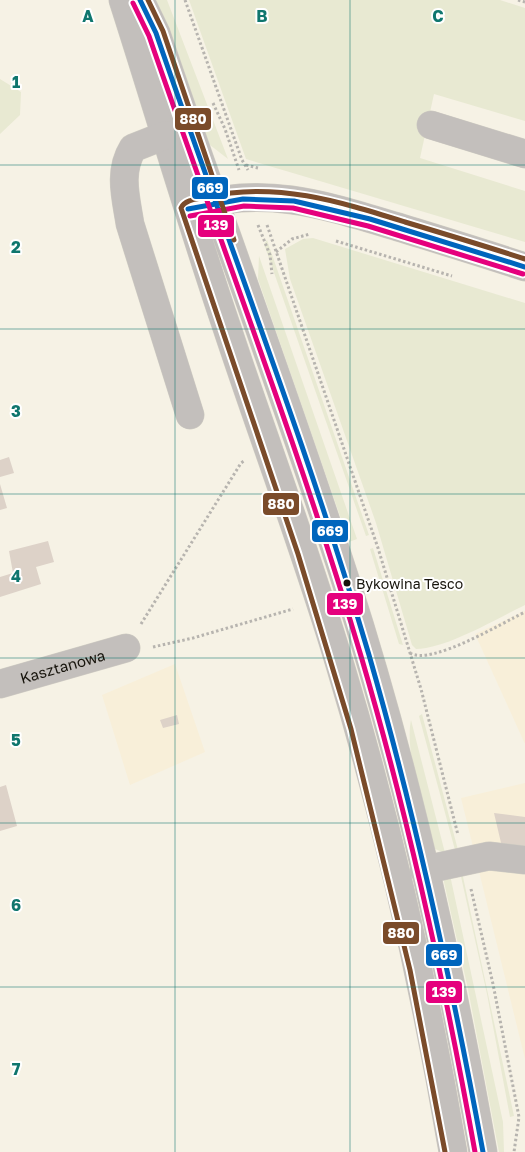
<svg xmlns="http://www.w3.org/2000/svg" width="525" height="1152" viewBox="0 0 525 1152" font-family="'Golos Text',sans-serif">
	<rect width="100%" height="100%" fill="#f6f2e5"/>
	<path fill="#f8efd9" d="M525 611V744L475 634Z
		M175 664 205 752 130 785 102 695Z
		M525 783V1059L461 798Z"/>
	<path fill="#e8e9d2" d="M154 0H167L228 159 210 145 202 134Z
		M189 0H500L525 8V121L434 94 420 158 525 191V242L246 159Z
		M0 79 21 92 20 115 0 134Z
		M313 238 525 303V605C496 619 446 649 416 649L412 645 376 523 290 279 285 249 303 239Z
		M267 240 369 535 366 536 264 244Z
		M259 256 357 539 349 542 258 279Z
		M373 548 403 645 399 644 370 549Z
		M422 714 458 850H455L419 716Z
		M411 720 445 853 435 849C426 814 404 754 411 720Z
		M460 872H462L514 1116 510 1117 487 994Z
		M450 875 503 1122 504 1152H499L468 989 444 882V879Z"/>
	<path fill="#ddd2c8" d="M9 457 14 473 0 477V460Z
		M0 484 7 508 0 510Z
		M48 541 54 562 36 567 41 584 0 597V577L13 573 9 551Z
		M177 715 179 724 163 728 160 720Z
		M6 785 17 826 0 831V787Z
		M494 813 525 817V850L502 847Z"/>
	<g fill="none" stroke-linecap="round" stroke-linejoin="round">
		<g stroke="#d1cec4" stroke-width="29">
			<g id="minor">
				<path d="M123 0C158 109 190 219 227 328 264 440 306 551 340 665 388 824 425 988 453 1152"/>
				<path d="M140 0 156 33C218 217 287 398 346 582 406 768 449 960 483 1152"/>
				<path d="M431 125 525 154"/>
				<path d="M166 135 133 148C118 172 126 198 130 224L190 415"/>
				<path d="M197 206C268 185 330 207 398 227 440 240 483 253 525 267"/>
				<path id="s1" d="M0 684 126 648"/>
				<path d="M424 870 489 856 525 860"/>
			</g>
		</g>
		<path stroke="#b7b4af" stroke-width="3" stroke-dasharray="2.5 2.5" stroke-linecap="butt" d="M185 0 242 160 248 170
			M518 0 525 2
			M213 103 225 129 239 170
			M246 165 258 168
			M258 225 270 255 272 274
			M267 225 378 548 421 689 458 835
			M336 241 452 276
			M276 252 292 239 310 234
			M141 624 241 463 244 461
			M153 647 193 638 293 609
			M410 653C431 666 502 623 525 612
			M471 889 493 984 519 1117 514 1152"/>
		<use href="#minor" stroke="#c3bfbc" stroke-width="28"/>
		<g stroke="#fff" stroke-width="9">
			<path id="bus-1" d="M140 0 156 33C227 240 307 445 369 655 416 818 452 984 483 1152
				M188 209 243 199 294 201 370 219 525 267"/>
		</g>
		<g stroke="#fff" stroke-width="9">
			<path id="bus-2" d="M133 3 149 36C220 242 299 447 361 656 409 819 445 985 475 1152
				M190 216 244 206 293 208 368 226 523 274"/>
		</g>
		<g stroke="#fff" stroke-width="9">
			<path id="bus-3" d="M148 0 163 31 234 240
				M445 1152 410 970 351 729 298 554 181 208C185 199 199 199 207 197 275 181 341 202 405 222 445 234 485 246 525 259"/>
		</g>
		<use href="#bus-1" stroke="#0065bd" stroke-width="5"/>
		<use href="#bus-2" stroke="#e5007d" stroke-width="5"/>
		<use href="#bus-3" stroke="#7a4b2a" stroke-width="5"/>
	</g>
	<path fill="none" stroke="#0f766e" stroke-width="1" stroke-opacity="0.55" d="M175 0V1152M350 0V1152M0 165H525M0 329H525M0 494H525M0 658H525M0 823H525M0 987H525"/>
	<circle fill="#17140c" stroke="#fff" stroke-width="2" cx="347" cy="583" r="4.5"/>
	<g text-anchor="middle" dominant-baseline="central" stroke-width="4" stroke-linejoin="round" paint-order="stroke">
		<g font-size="14" fill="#17140c" stroke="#fff" text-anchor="start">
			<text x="356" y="583">Bykowina Tesco</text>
		</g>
		<g font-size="15" fill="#17140c" stroke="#fff">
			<text stroke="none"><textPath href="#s1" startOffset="65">Kasztanowa</textPath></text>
		</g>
	</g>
	<g font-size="16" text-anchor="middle" font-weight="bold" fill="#0f766e" stroke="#fff" stroke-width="4" stroke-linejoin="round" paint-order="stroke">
		<text x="88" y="22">A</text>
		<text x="262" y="22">B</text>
		<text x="438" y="22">C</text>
		<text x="16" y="88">1</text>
		<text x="16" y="253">2</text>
		<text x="16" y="417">3</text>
		<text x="16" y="582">4</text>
		<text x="16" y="746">5</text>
		<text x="16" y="911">6</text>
		<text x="16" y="1075">7</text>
	</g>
	<g stroke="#fff" stroke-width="2">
		<rect x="174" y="107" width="38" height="24" rx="5" fill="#7a4b2a"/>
		<rect x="191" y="176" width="38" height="24" rx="5" fill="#0065bd"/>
		<rect x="197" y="214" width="38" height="24" rx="5" fill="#e5007d"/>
		<rect x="262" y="492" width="38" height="24" rx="5" fill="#7a4b2a"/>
		<rect x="311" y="519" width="38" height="24" rx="5" fill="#0065bd"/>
		<rect x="326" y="592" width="38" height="24" rx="5" fill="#e5007d"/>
		<rect x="382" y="921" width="38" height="24" rx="5" fill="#7a4b2a"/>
		<rect x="425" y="943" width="38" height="24" rx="5" fill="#0065bd"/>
		<rect x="425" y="980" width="38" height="24" rx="5" fill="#e5007d"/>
	</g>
	<g font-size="14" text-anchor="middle" font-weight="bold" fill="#fff">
		<text x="193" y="124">880</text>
		<text x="210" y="193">669</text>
		<text x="216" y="230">139</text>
		<text x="281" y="509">880</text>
		<text x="330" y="536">669</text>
		<text x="345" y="609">139</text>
		<text x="401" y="938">880</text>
		<text x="444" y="960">669</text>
		<text x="444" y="997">139</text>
	</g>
</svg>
